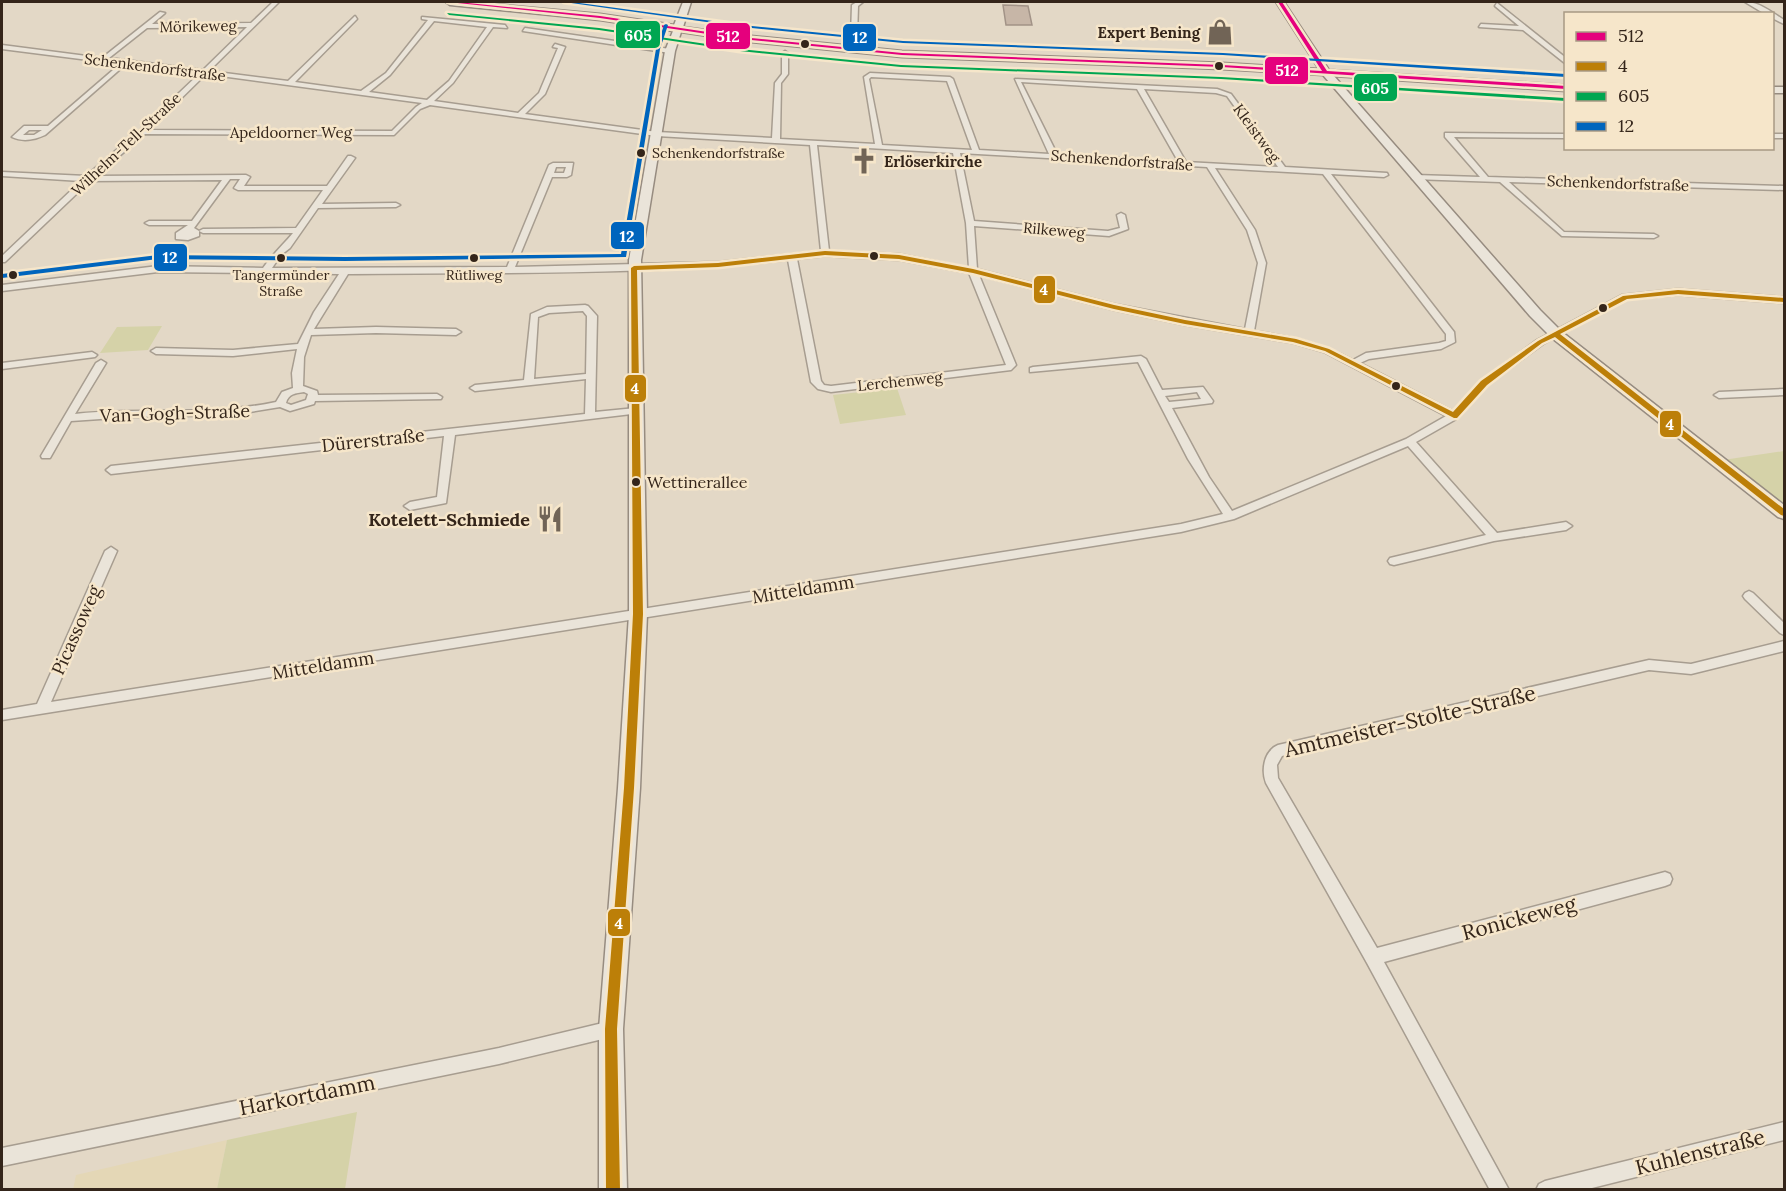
<svg xmlns="http://www.w3.org/2000/svg" width="1786" height="1191" viewBox="0 0 1786 1191" font-family="Lora,serif">
	<rect width="100%" height="100%" fill="#e3d8c6"/>
	<path fill="#e4d7b6" d="M227 1140 217 1189 73 1190 76 1175Z"/>
	<path fill="#d5d2a8" d="M162 326 148 350 100 353 117 327Z
		M897 388 906 415 840 424 833 395Z
		M1784 451V506L1723 460Z
		M357 1112 345 1189H217L227 1140Z"/>
	<path fill="#c7b6a7" stroke="#a29387" stroke-width="1.5" d="M1003 5 1028 6 1032 25H1006Z"/>
	<g fill="none" stroke-linecap="round" stroke-linejoin="round">
		<g stroke="#a79d90" stroke-width="3">
			<path id="street" d="M273 2H279L209 71 288 81 355 16 357 19 295 82 361 91 386 73 428 20 422 19V17L505 25 507 28 493 27 453 83 434 101 518 113 539 93 558 48 553 47 555 44 565 47 545 94 525 114 657 132 772 138 775 83 782 74V53L785 51 788 53V74L781 83 780 139 875 144 864 77 870 73 950 77 953 79 979 150 1049 154 1015 79 1217 89 1231 94 1285 167 1387 173 1388 175 1384 177 1331 174 1454 332 1455 342 1441 349 1369 359 1360 363 1453 411 1481 381 1537 340 1622 295 1678 289 1784 297V303L1678 295 1627 299 1543 344 1487 385 1458 418 1416 442 1497 533 1566 522 1572 526 1566 530 1494 541 1394 565 1390 564 1388 561 1390 558 1486 535 1408 446 1234 519 1181 532 2 720V710L37 704 105 551 111 547 117 551 51 702 1181 524 1223 514 1188 459 1138 362 1030 372V368L1033 367 1141 356 1146 359 1162 390 1203 387 1213 401 1212 403 1172 408 1209 477 1232 511 1406 439 1446 416 1324 352 1293 343 1185 325 1114 310 979 275 1016 365 1011 370 831 392 818 389 811 382 788 260C642 276 494 272 348 274L314 329 376 327 456 329 461 332 456 335 376 333 311 335 304 357 303 386 317 391 318 395 437 394 442 397 441 399 315 401 314 404 290 411 280 407 232 415 130 417 71 421 50 458H42L41 456 96 363 101 360 106 363 75 414C142 407 211 416 276 402L282 392 293 388 292 373 297 349 233 356 156 354 151 351 156 348 233 350 298 344 314 312 339 274 158 272 2 291V285L158 266 263 268C272 255 283 245 293 233H203L199 231V236L188 240 176 239V233L188 225H149L145 223 149 221H192L222 180 90 181 5 262H2V256L81 181 2 176V172L86 176 140 130 199 74 126 64 45 135C35 140 22 142 12 137L24 126H48L120 64 2 49V45L102 58 160 12 165 13 152 24 251 23ZM434 21 487 27 449 81 427 100 369 92 390 75ZM247 27 203 70 109 58 147 28ZM206 74 422 103 416 107 392 131 149 130ZM871 77 947 81 972 150 882 145 869 79ZM1021 82 1137 89 1178 161 1057 154ZM1144 89 1216 93 1227 96 1278 167 1186 162ZM430 105 657 136 810 145 821 251 718 262 515 267 552 177H567L571 175 573 163H553L549 165 507 267 272 268 281 255 290 248 318 208 396 207 400 205 396 203 322 204 355 158 351 156H348L327 186H244L250 177 246 175 96 176 145 134 394 135 420 109ZM29 130H42L34 135H23ZM817 145 953 153 966 223 969 268 899 254 829 251ZM960 153 1207 167 1247 230 1258 263 1245 329 1114 304 977 269 974 226 1109 236 1128 229 1125 215 1121 213 1117 215 1120 228 1108 231 974 221ZM556 167H566L564 173H554ZM1215 168 1323 174 1446 334V341L1439 343 1366 353 1353 360C1321 343 1289 336 1254 331L1266 263 1255 230ZM230 179H240L234 188 238 190H323L296 228 203 229 199 231 194 228ZM825 256 899 260 969 273 1006 365 831 386 824 385 821 381 797 259ZM304 392 308 394 306 400 291 405 286 403C288 394 296 393 304 392ZM1197 392 1201 399 1169 402 1165 396Z
				M857 2H863L858 6 857 36 846 51 843 49 851 36 852 5Z
				M1745 2C1758 1 1773 13 1784 20V24L1772 18V14H1765Z
				M1497 3 1566 58V64L1523 30 1479 27 1481 24 1519 26 1495 6Z
				M525 28 670 49 673 51 670 53 523 31Z
				M1445 133 1566 134V138L1454 137 1488 177 1784 186V190L1509 182 1564 232 1654 234 1658 236 1654 238 1562 236 1500 182 1412 179V175H1415L1480 177 1445 137Z
				M1772 134H1784V138H1772Z
				M585 305 588 306 597 316 595 412 636 408 640 409V413L455 435 446 503 410 510 404 506 410 502 437 497 444 436 111 474 106 470 111 466 585 414 586 379 475 391 470 388 475 385 524 380 531 314 547 307ZM583 311 587 316 586 374 534 379 538 317 549 313Z
				M92 352 97 355 95 357 2 369V363Z
				M1784 389V395L1719 398 1714 395 1719 392Z
				M1749 591 1753 593 1784 623V635L1780 633 1745 599 1743 596 1745 593Z
				M1784 641V651L1691 674 1649 670 1282 756 1277 765 1278 778 1377 948 1665 872 1670 874 1672 879 1670 884 1665 886 1384 962 1509 1190H1490L1367 963 1266 783C1261 770 1264 751 1278 745L1649 660 1691 664Z
				M611 1021 617 1023 619 1029 617 1035 611 1037 499 1064 2 1166V1148L499 1048Z
				M1784 1122V1140L1584 1190H1536L1539 1184 1545 1181Z"/>
		</g>
		<g stroke="#978c80" stroke-width="3">
			<path id="secondary" d="M446 2H471L600 14 674 25 683 2H691L683 27 741 35 902 51 1222 63 1319 69 1276 2H1284L1329 70 1566 85V91L1334 76 1540 310 1562 332 1784 505V519L1778 517 1552 338 1530 316 1323 75 1222 69 902 57 741 41 681 32 675 51 641 260 647 614 640 788 623 1029 627 1190H599V1029L618 788 629 614V260L665 51 673 31 600 20 450 5Z
				M1772 87H1784V93H1772Z"/>
		</g>
		<use href="#street" fill="#eae4d9" fill-rule="evenodd"/>
		<use href="#secondary" fill="#eae4d9" fill-rule="evenodd"/>
		<g stroke="#f6e6ca" stroke-width="5">
			<path id="bus-1" d="M448 2H458L600 16 741 37 902 53 1222 65 1322 71 1278 2H1282L1327 71 1566 86V89L1222 67 902 55 741 39 600 18Z"/>
		</g>
		<g stroke="#f6e6ca" stroke-width="5">
			<path id="bus-2" d="M825 251 899 255 973 269 1114 305 1185 320 1296 339 1329 349 1453 412 1481 381 1538 341 1623 296 1678 290 1784 298V302L1678 294 1627 299 1560 334 1784 509V516L1781 515 1555 337 1542 343 1487 385 1457 418H1454L1325 351 1293 342 1185 324 1114 309 973 273 899 259 825 255 718 267 637 270 643 614 634 788 617 1029 620 1190H606L605 1029 624 788 633 614 631 268 634 266 718 263Z"/>
		</g>
		<g stroke="#f6e6ca" stroke-width="5">
			<path id="bus-3" d="M447 13 599 28 740 49 901 65 1221 77 1565 98 1566 101 1221 79 901 67 740 51 599 30 449 15Z"/>
		</g>
		<g stroke="#f6e6ca" stroke-width="5">
			<path id="bus-4" d="M564 2H572L742 25 903 41 1223 53 1566 74V77L1223 55 903 43 742 27Z
				M666 24 668 25 660 49 626 257 345 261 158 259 2 278V274L158 255 345 257 621 254 656 49 664 25Z"/>
		</g>
		<use href="#bus-1" fill="#e5007d" fill-rule="evenodd"/>
		<use href="#bus-2" fill="#bc7f08" fill-rule="evenodd"/>
		<use href="#bus-3" fill="#00a651" fill-rule="evenodd"/>
		<use href="#bus-4" fill="#0065bd" fill-rule="evenodd"/>
	</g>
	<defs>
		<g id="shop-bare" transform="scale(2.07)"><path d="M-5-2.5h2.3a2.7 3.5 0 0 1 5.4 0H5L5.5 6h-11ZM-1.5-2.5h3a1.5 2.3 0 0 0-3 0Z" fill="#716456" stroke="#f6e6ca" stroke-width="2.5" paint-order="stroke"/></g>
		<g id="church-bare" transform="scale(2.07)"><path d="M-1.2-6h2.4v3.5h3.3v2.4h-3.3V6h-2.4V-.1h-3.3v-2.4h3.3Z" fill="#716456" stroke="#f6e6ca" stroke-width="2.5" paint-order="stroke"/></g>
		<g id="restaurant-bare" transform="scale(2.07)"><path d="M-5-6h1v4h1v-4h1v4h1v-4h1v5L-1.5 .5V6h-2V.5L-5-1ZM5-6V6H3V1.5H1.5Q1.5-4 5-6Z" fill="#716456" stroke="#f6e6ca" stroke-width="2.5" paint-order="stroke"/></g>
	</defs>
	<g fill-rule="evenodd">
		<use href="#shop-bare" x="1220" y="32"/>
		<use href="#church-bare" x="864" y="161"/>
		<use href="#restaurant-bare" x="550" y="519"/>
	</g>
	<g fill="#34251a" stroke="#f6e6ca" stroke-width="2">
		<circle cx="805" cy="44" r="5"/>
		<circle cx="1219" cy="66" r="5"/>
		<circle cx="641" cy="153" r="5"/>
		<circle cx="874" cy="256" r="5"/>
		<circle cx="281" cy="258" r="5"/>
		<circle cx="474" cy="258" r="5"/>
		<circle cx="13" cy="275" r="5"/>
		<circle cx="1603" cy="308" r="5"/>
		<circle cx="1396" cy="386" r="5"/>
		<circle cx="636" cy="482" r="5"/>
	</g>
	<g text-anchor="middle" dominant-baseline="central" stroke-width="5" stroke-linejoin="round" paint-order="stroke">
		<g font-size="14" fill="#34251a" stroke="#f6e6ca">
			<text x="652" y="153" text-anchor="start">Schenkendorfstraße</text>
			<text x="281" y="275">Tangermünder<tspan x="281" dy="16">Straße</tspan></text>
			<text x="474" y="275">Rütliweg</text>
		</g>
		<g font-size="15" fill="#34251a" stroke="#f6e6ca">
			<text transform="translate(198 26) rotate(-1)">Mörikeweg</text>
			<text transform="translate(155 67) rotate(7)">Schenkendorfstraße</text>
			<text x="291" y="132">Apeldoorner Weg</text>
			<text transform="translate(1257 133) rotate(54)">Kleistweg</text>
			<text transform="translate(126 144) rotate(-43)">Wilhelm-Tell-Straße</text>
			<text transform="translate(1122 160) rotate(4)">Schenkendorfstraße</text>
			<text transform="translate(1618 183) rotate(2)">Schenkendorfstraße</text>
			<text transform="translate(1054 230) rotate(5)">Rilkeweg</text>
			<text transform="translate(900 381) rotate(-6)">Lerchenweg</text>
		</g>
		<g font-size="15" font-weight="bold" fill="#34251a" stroke="#f6e6ca" text-anchor="end">
			<text x="1200" y="32">Expert Bening</text>
			<text x="884" y="161" text-anchor="start">Erlöserkirche</text>
		</g>
		<g font-size="16" fill="#34251a" stroke="#f6e6ca" text-anchor="start">
			<text x="647" y="482">Wettinerallee</text>
		</g>
		<g font-size="18" fill="#34251a" stroke="#f6e6ca">
			<text transform="translate(175 413) rotate(-2)">Van-Gogh-Straße</text>
			<text transform="translate(373 440) rotate(-6)">Dürerstraße</text>
			<text transform="translate(803 589) rotate(-9)">Mitteldamm</text>
			<text transform="translate(76 630) rotate(-66)">Picassoweg</text>
			<text transform="translate(323 665) rotate(-9)">Mitteldamm</text>
		</g>
		<g font-size="18" font-weight="bold" fill="#34251a" stroke="#f6e6ca" text-anchor="end">
			<text x="530" y="519">Kotelett-Schmiede</text>
		</g>
		<g font-size="21" fill="#34251a" stroke="#f6e6ca">
			<text transform="translate(1410 721) rotate(-13)">Amtmeister-Stolte-Straße</text>
			<text transform="translate(1519 918) rotate(-15)">Ronickeweg</text>
			<text transform="translate(307 1095) rotate(-11)">Harkortdamm</text>
			<text transform="translate(1700 1152) rotate(-14)">Kuhlenstraße</text>
		</g>
	</g>
	<g stroke="#f6e6ca" stroke-width="2">
		<rect x="615" y="20" width="46" height="29" rx="6" fill="#00a651"/>
		<rect x="705" y="22" width="46" height="28" rx="6" fill="#e5007d"/>
		<rect x="842" y="23" width="35" height="29" rx="6" fill="#0065bd"/>
		<rect x="1264" y="56" width="45" height="29" rx="6" fill="#e5007d"/>
		<rect x="1353" y="73" width="45" height="29" rx="6" fill="#00a651"/>
		<rect x="610" y="221" width="35" height="29" rx="6" fill="#0065bd"/>
		<rect x="153" y="243" width="35" height="29" rx="6" fill="#0065bd"/>
		<rect x="1033" y="275" width="23" height="29" rx="6" fill="#bc7f08"/>
		<rect x="624" y="374" width="23" height="29" rx="6" fill="#bc7f08"/>
		<rect x="1659" y="410" width="23" height="28" rx="6" fill="#bc7f08"/>
		<rect x="607" y="908" width="24" height="29" rx="6" fill="#bc7f08"/>
	</g>
	<g font-size="16" text-anchor="middle" font-weight="bold" fill="#fff">
		<text x="638" y="41">605</text>
		<text x="728" y="42">512</text>
		<text x="860" y="43">12</text>
		<text x="1287" y="76">512</text>
		<text x="1375" y="94">605</text>
		<text x="627" y="242">12</text>
		<text x="170" y="263">12</text>
		<text x="1044" y="295">4</text>
		<text x="635" y="394">4</text>
		<text x="1670" y="430">4</text>
		<text x="619" y="929">4</text>
	</g>
	<rect width="1786" height="1191" fill="none" stroke="#34251a" stroke-width="6"/>
	<rect x="1564" y="12" width="210" height="138" fill="#f6e6ca" stroke="#a89984" stroke-width="1.5"/>
	<rect x="1576" y="32" width="30" height="9" fill="#e5007d" stroke="#a89984" stroke-width="1.5"/>
	<text x="1618" y="42" font-size="18" fill="#34251a">512</text>
	<rect x="1576" y="62" width="30" height="9" fill="#bc7f08" stroke="#a89984" stroke-width="1.5"/>
	<text x="1618" y="72" font-size="18" fill="#34251a">4</text>
	<rect x="1576" y="92" width="30" height="9" fill="#00a651" stroke="#a89984" stroke-width="1.5"/>
	<text x="1618" y="102" font-size="18" fill="#34251a">605</text>
	<rect x="1576" y="122" width="30" height="9" fill="#0065bd" stroke="#a89984" stroke-width="1.5"/>
	<text x="1618" y="132" font-size="18" fill="#34251a">12</text>
</svg>
